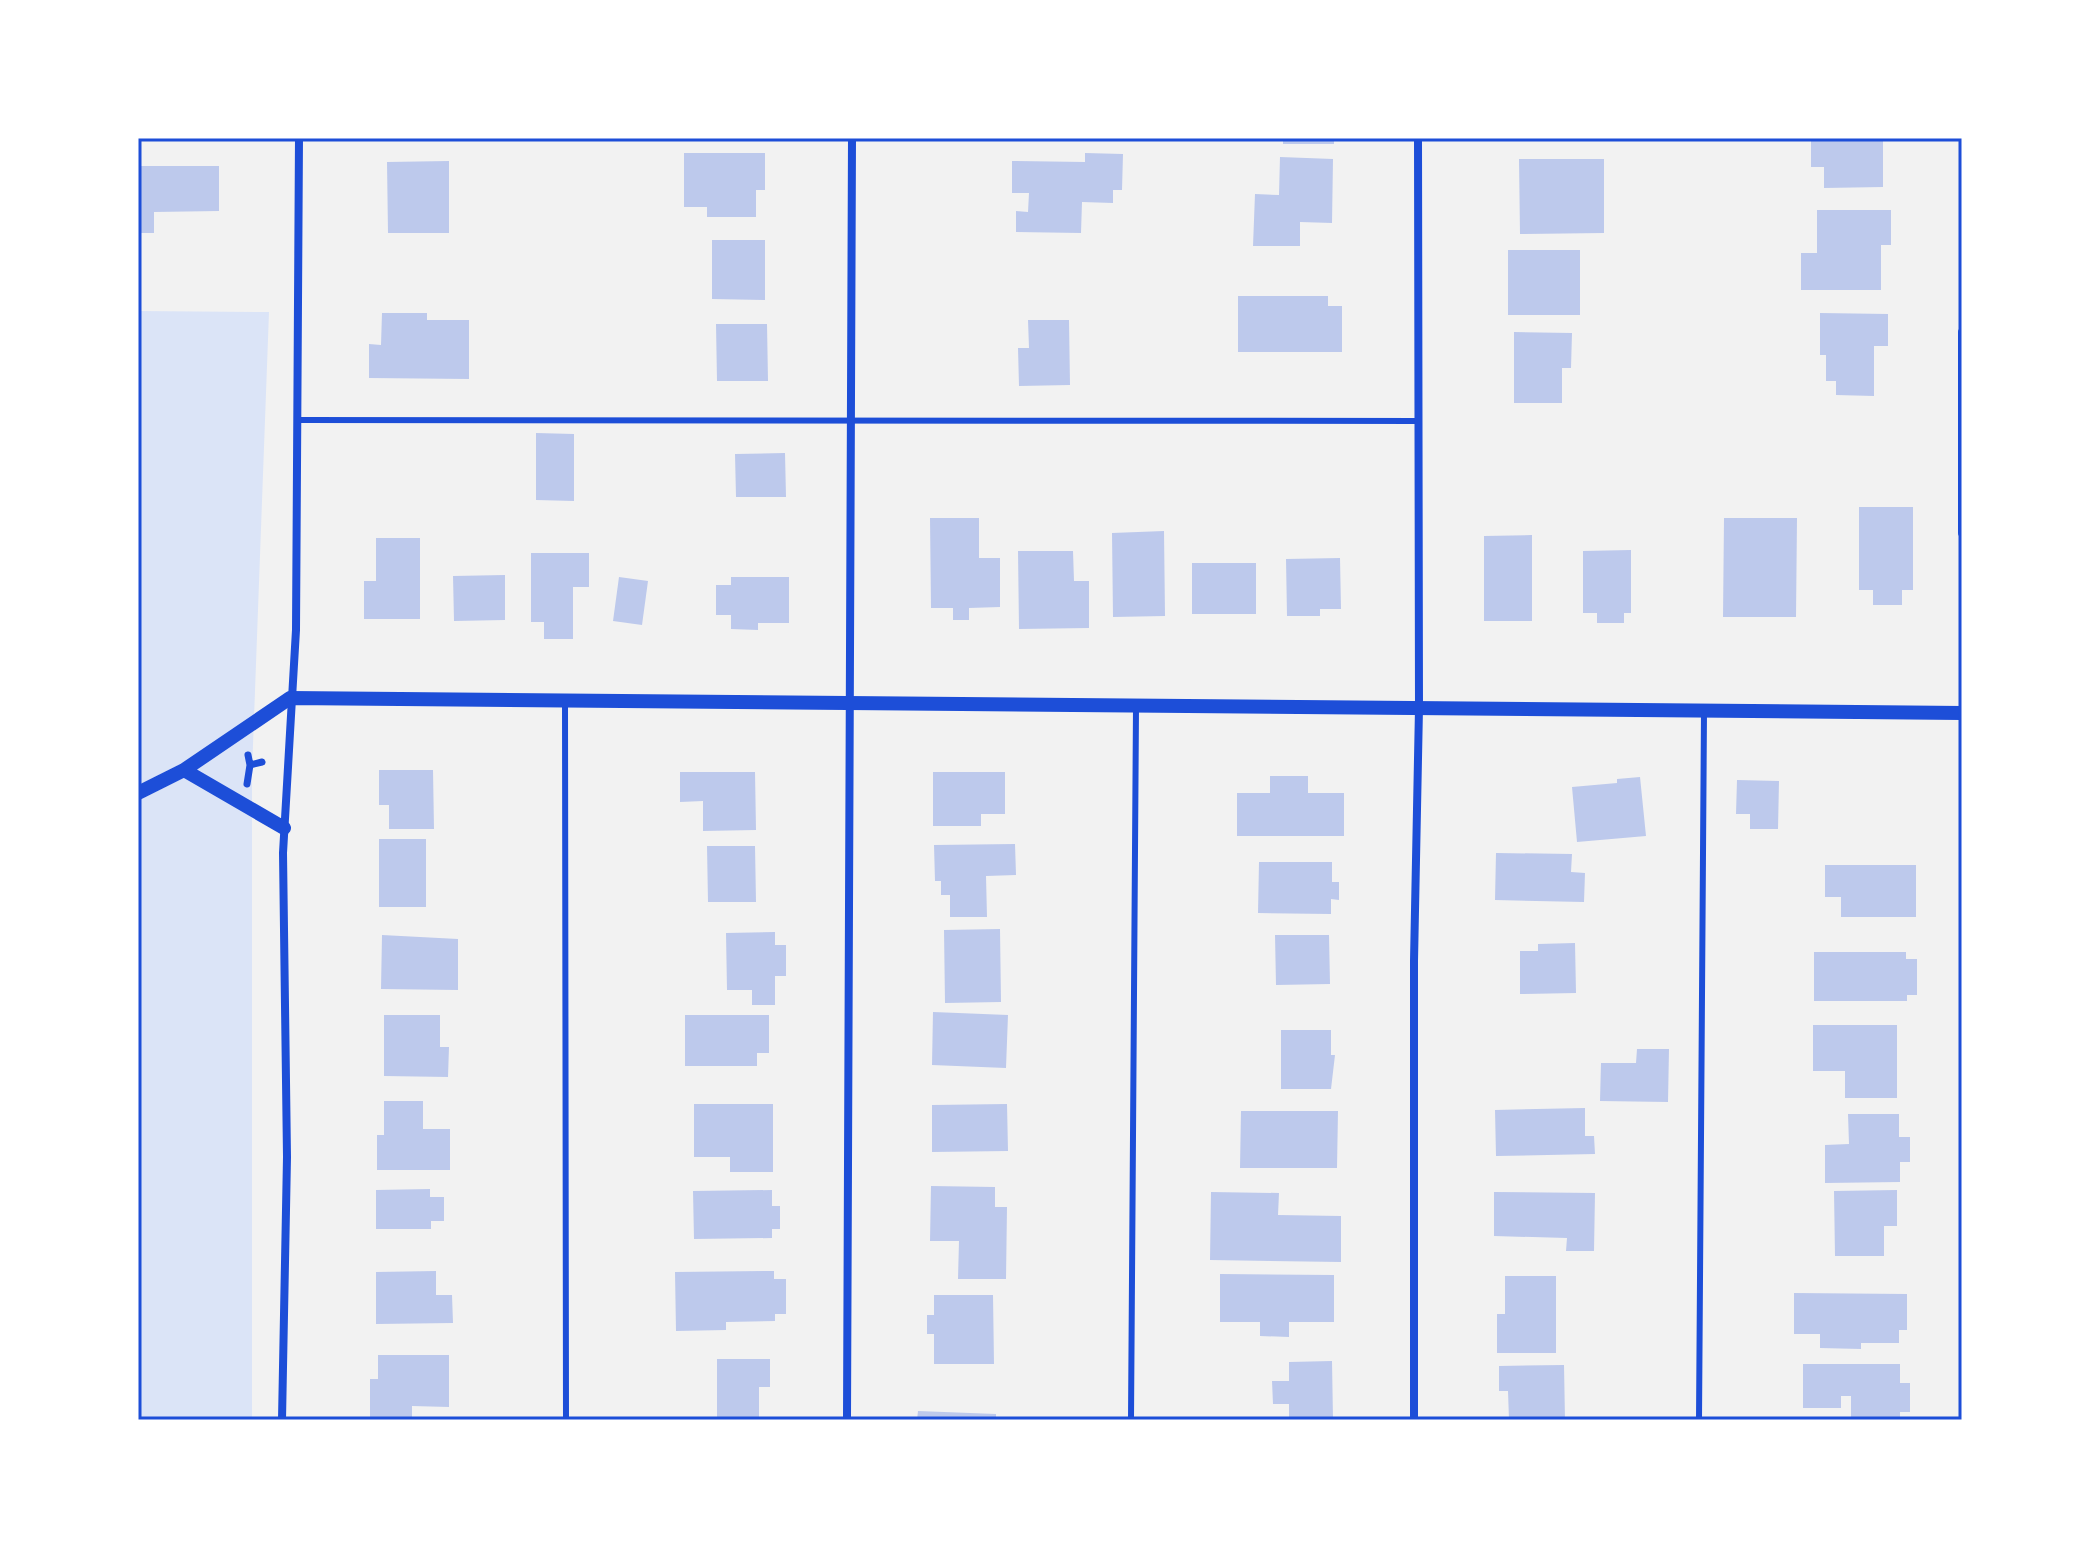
<svg xmlns="http://www.w3.org/2000/svg" width="2100" height="1558" viewBox="0 0 2100 1558" font-family="'Fira Sans Condensed',sans-serif">
	<rect width="100%" height="100%" fill="#f2f2f2"/>
	<path fill="#dbe4f7" d="M138 311 269 312 252 772V1420H138Z"/>
	<path fill="#bdc9ec" d="M681 138H731V141H681Z
		M1283 138H1334V144H1283Z
		M1811 138H1883V187L1824 188V167H1811Z
		M684 153H765V190H756V217H707V207H684Z
		M1085 153 1123 154 1122 190H1113V203L1082 202 1081 233 1016 232V211L1028 212 1029 193H1012V161L1085 162Z
		M1280 157 1333 159 1332 223 1300 222V246H1253L1255 194 1279 195Z
		M1519 159H1604V233L1520 234Z
		M449 161V233H388L387 162Z
		M138 166H219V211L154 212V233H138Z
		M1817 210H1891V245H1881V290H1801V253H1817Z
		M712 240H765V300L712 299Z
		M1508 250H1580V315H1508Z
		M1238 296H1328V306H1342V352H1238Z
		M382 313H427V320H469V379L369 378V344L381 345Z
		M1820 313 1888 314V346H1874V396L1836 395V381H1826V355H1820Z
		M1028 320H1069L1070 385 1019 386 1018 348H1029Z
		M716 324H767L768 381H717Z
		M1514 332 1572 333 1571 368H1562V403H1514Z
		M536 433 574 434V501L536 500Z
		M785 453 786 497H736L735 454Z
		M1859 507H1913V590H1902V605H1873V590H1859Z
		M930 518H979V558H1000V607L969 608V620H953V608H931Z
		M1724 518H1797L1796 617H1723Z
		M1164 531 1165 616 1113 617 1112 533Z
		M1532 535V621H1484V536Z
		M376 538H420V619H364V581H376Z
		M1631 550V613H1624V623H1597V613H1583V551Z
		M1018 551H1073L1074 581H1089V628L1019 629Z
		M531 553H589V587H573V639H544V622H531Z
		M1340 558 1341 609H1320V616H1287L1286 559Z
		M1192 563H1256V614H1192Z
		M505 575V620L454 621 453 576Z
		M619 577 648 581 642 625 613 621Z
		M731 577H789V623H758V630L731 629V615H716V585H731Z
		M379 770H433L434 829H389V805H379Z
		M680 772H755L756 830 703 831V801L680 802Z
		M933 772H1005V814H981V826H933Z
		M1270 776H1308V793H1344V836H1237V793H1270Z
		M1640 777 1646 836 1577 842 1572 787 1617 783V779Z
		M1737 780 1779 781 1778 829H1750V814H1736Z
		M379 839H426V907H379Z
		M1015 844 1016 875 986 876 987 917H950V895H941V881H935L934 845Z
		M707 846H755L756 902H708Z
		M1496 853 1572 854 1571 872 1585 873 1584 902 1495 900Z
		M1259 862H1332V882H1339V900L1331 899V914L1258 913Z
		M1825 865H1916V917H1841V897H1825Z
		M1000 929 1001 1002 945 1003 944 930Z
		M775 932V945H786V976H775V1005H752V990H727L726 933Z
		M382 935 458 939V990L381 989Z
		M1275 935H1329L1330 984 1276 985Z
		M1575 943 1576 993 1520 994V951H1538V944Z
		M1814 952H1906V959H1917V995H1907V1001H1814Z
		M933 1012 1008 1015 1006 1068 932 1065Z
		M384 1015H440V1047H449L448 1077 384 1076Z
		M685 1015H769V1053H757V1066H685Z
		M1813 1025H1897V1098H1845V1071H1813Z
		M1281 1030H1331V1055H1335L1331 1089H1281Z
		M1637 1049H1669L1668 1102 1600 1101 1601 1063H1636Z
		M384 1101H423V1129H450V1170H377V1135H384Z
		M694 1104H773V1172H730V1157H694Z
		M1007 1104 1008 1151 932 1152V1105Z
		M1585 1108V1136H1594L1595 1154 1496 1156 1495 1110Z
		M1241 1111H1338L1337 1168H1240Z
		M1848 1114H1899V1137H1910V1162H1900V1182L1825 1183V1145L1849 1144Z
		M931 1186 995 1187V1207H1007L1006 1279H958L959 1241H930Z
		M430 1189V1197H444V1221H431V1229H376V1190Z
		M772 1190V1206H780V1229H772V1238L694 1239 693 1191Z
		M1897 1190V1226H1884V1256H1835L1834 1191Z
		M1211 1192 1279 1193 1278 1215 1341 1216V1262L1210 1260Z
		M1494 1192 1595 1193 1594 1251H1566L1567 1238 1494 1236Z
		M436 1271V1295H452L453 1323 376 1324V1272Z
		M774 1271V1279H786V1314H775V1321L726 1322V1330L676 1331 675 1272Z
		M1220 1274 1334 1275V1322H1289V1337L1260 1336V1322H1220Z
		M1505 1276H1556V1353H1497V1314H1505Z
		M1794 1293 1907 1294V1330H1899V1343H1861V1349L1820 1348V1334H1794Z
		M934 1295H993L994 1364H934V1334H927V1315H934Z
		M378 1355H449V1407L412 1406V1417H370V1379H378Z
		M717 1359H770V1387H759V1417H717Z
		M1332 1361 1333 1420H1289V1404H1273L1272 1381H1289V1362Z
		M1803 1364H1900V1383H1910V1412H1900V1420H1851V1396H1841V1408H1803Z
		M1564 1365 1565 1420H1509L1508 1391H1499V1366Z
		M918 1411 996 1414V1420H917Z"/>
	<g fill="none" stroke-linecap="round" stroke-linejoin="round">
		<path stroke="#1d4ed8" stroke-width="6" d="M299 420 1417 421
			M565 701 566 1420
			M1131 1420 1136 708
			M1699 1420 1704 712"/>
		<path stroke="#1d4ed8" stroke-width="7" d="M248 755 250 765 262 762
			M247 784 250 765"/>
		<path stroke="#1d4ed8" stroke-width="8" d="M1962 332V533
			M282 1420 287 1157 283 853 296 630 299 138
			M847 1420 852 138
			M1414 1420V961L1419 708 1418 138"/>
		<path stroke="#1d4ed8" stroke-width="14" d="M184 770 284 828
			M138 793 184 770 290 698 1962 713"/>
	</g>
	<rect width="2100" height="1558" fill="none" stroke="#ffffff" stroke-width="280"/>
	<rect x="140" y="140" width="1820" height="1278" fill="none" stroke="#1d4ed8" stroke-width="3"/>
</svg>
